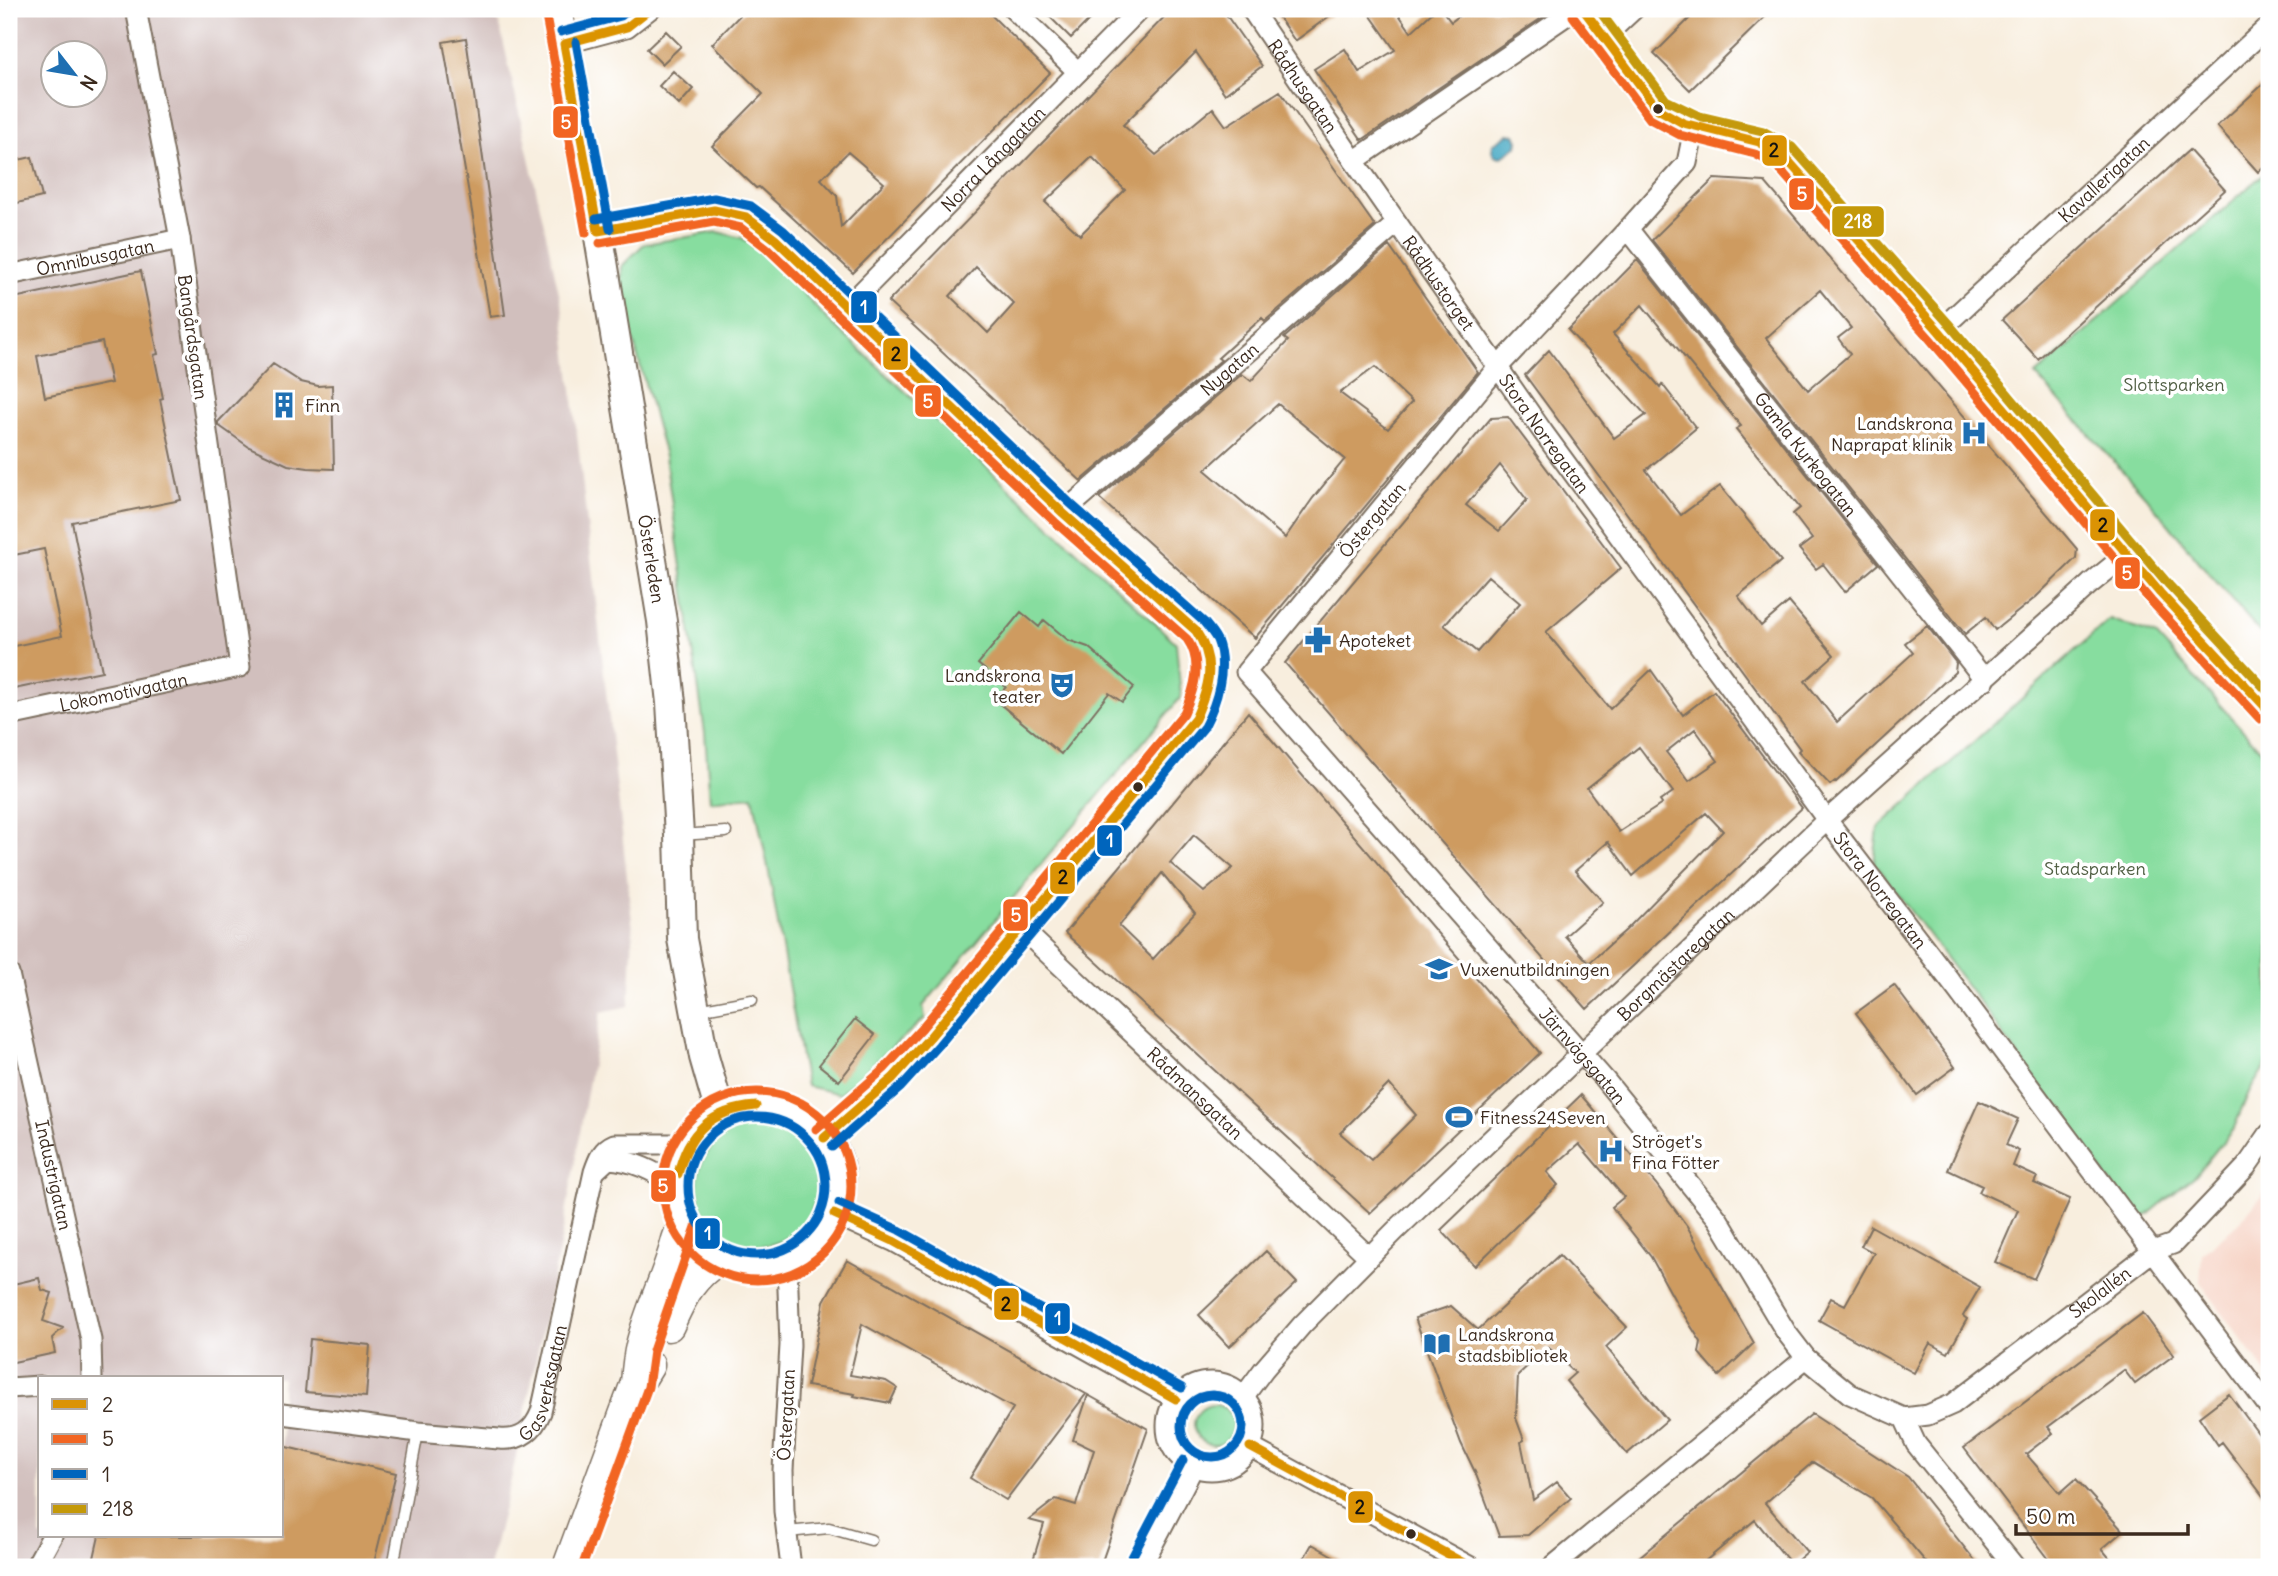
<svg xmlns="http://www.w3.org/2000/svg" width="2278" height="1576" viewBox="0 0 2278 1576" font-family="Delius,sans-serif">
	<rect width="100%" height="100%" fill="#fff"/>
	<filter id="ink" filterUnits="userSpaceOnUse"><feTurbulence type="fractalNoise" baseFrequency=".0143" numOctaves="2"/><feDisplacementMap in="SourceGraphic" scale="14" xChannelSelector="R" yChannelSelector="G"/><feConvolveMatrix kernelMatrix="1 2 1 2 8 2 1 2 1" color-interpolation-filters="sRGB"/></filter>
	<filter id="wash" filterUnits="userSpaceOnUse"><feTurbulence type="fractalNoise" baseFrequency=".00686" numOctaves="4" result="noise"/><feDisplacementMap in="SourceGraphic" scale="28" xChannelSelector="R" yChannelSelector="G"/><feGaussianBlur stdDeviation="1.57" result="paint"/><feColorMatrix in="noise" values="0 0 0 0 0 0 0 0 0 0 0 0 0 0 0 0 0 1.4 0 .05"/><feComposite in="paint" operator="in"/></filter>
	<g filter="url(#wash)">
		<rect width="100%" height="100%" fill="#f8eede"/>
		<path fill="#f6d2c3" d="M2269 1187V1377L2200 1282 2202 1253 2237 1225Z"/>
		<path fill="#d1bfbd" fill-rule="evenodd" d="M9 9H476L499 22 563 311 633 930 629 1006 601 1012 562 1236 512 1475 489 1567H9ZM52 52H94V94H52ZM40 1378H282V1536H40Z"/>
		<path fill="#87dd9f" stroke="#61845e" stroke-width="2" d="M2269 169V642L2206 570 2146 497 2036 375Z
			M718 232 742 238 772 259 827 319 1176 643 1181 697 923 1006 925 1018 840 1094 806 1086 768 867 753 796 710 801 705 733 665 456 621 296 622 266 644 244Z
			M2110 619 2157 636 2269 759V1060L2249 1092 2234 1128 2197 1174 2139 1222 1968 987 1874 863 1878 828Z
			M697 1186a60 60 0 1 1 120 0a60 60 0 1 1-120 0Z
			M1194 1425a20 20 0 1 1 40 0a20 20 0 1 1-40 0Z"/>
		<path fill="#43a7c3" stroke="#3f6870" stroke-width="2" d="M1508 134 1515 135 1518 140 1517 146 1502 157 1495 156 1492 151 1493 144Z"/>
		<g id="blocks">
			<path fill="#ce9b61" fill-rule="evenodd" d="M746 9H985L1050 73 853 273 759 187 756 188 712 146 763 94 712 44ZM848 152 884 183 841 227 837 196 821 179Z
				M1042 9H1100L1071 38Z
				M1172 9H1222L1262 66 1225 94 1196 52 1123 125 1156 155 1213 108 1226 126 1280 91 1375 226 1265 321 1262 318 1218 358 1221 360 1081 481 888 302ZM1092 157 1125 190 1080 235 1045 202ZM976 267 1014 304 988 333 950 296Z
				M1273 9H1339L1295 41Z
				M1366 9H1395L1411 32 1436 9H1441L1451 22 1468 9H1555L1362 140 1314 69 1345 49 1359 72 1395 50Z
				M1699 9H1773L1690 90 1654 54Z
				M666 31 681 46 662 64 647 49Z
				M466 38 505 315 490 317 443 42Z
				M673 71 693 89 679 105 659 86Z
				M2269 79V161L2258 172 2217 126Z
				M2189 150 2225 190 2038 359 2002 320Z
				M32 157 42 197 9 205V162Z
				M1714 179 1765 182 2077 549 2076 558 2036 597 1995 630 1986 617 1965 634 1652 240ZM1820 290 1851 328 1838 338 1850 354 1808 390 1766 338Z
				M1389 246 1478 372 1255 638 1099 498 1242 374 1251 381 1288 341 1284 338ZM1375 367 1412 402 1388 429 1340 393ZM1278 404 1345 459 1313 498 1285 538 1205 470Z
				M1637 260 1878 564 1845 592 1823 564 1816 569 1799 549 1812 539 1793 514 1800 508 1736 429 1741 426 1642 305 1613 334 1660 387 1662 384 1696 428 1646 470 1681 515 1720 486 1781 561 1738 596 1761 626 1789 602 1834 655 1805 681 1837 722 1913 653 1905 643 1927 626 1956 663 1955 672 1836 782 1835 781 1830 785 1798 751 1800 749 1525 375 1549 350 1614 438 1646 415 1568 330Z
				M141 271 158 354 154 355 163 398 160 399 181 500 72 522 102 671 9 690V647L62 636 44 549 9 556V299ZM102 342 111 383 45 397 37 356Z
				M273 364 301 382 318 386 332 385 334 469 308 468 288 465 249 447 218 425V422Z
				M1508 417 1621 568 1546 632 1610 709 1651 670 1683 715 1714 691 1802 808 1587 1009 1285 663 1491 418ZM1500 465 1527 500 1499 531 1466 505ZM1488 576 1520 603 1477 652 1444 625ZM1695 729 1718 761 1689 781 1666 752ZM1639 747 1673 792 1660 801 1662 804 1619 832 1587 788ZM1706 813 1723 831 1626 930 1589 963 1565 936 1603 902 1575 871 1608 842 1633 876Z
				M1021 612 1039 627 1044 620 1068 640 1088 647 1134 687 1122 702 1109 693 1061 754 995 700 1006 687 978 664Z
				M1248 712 1540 1053 1370 1213 1065 933ZM1194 835 1233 868 1204 892 1170 863ZM1162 873 1195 913 1153 959 1119 926ZM1389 1084 1416 1115 1371 1160 1340 1133Z
				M1894 985 1955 1067 1917 1095 1856 1013Z
				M855 1019 875 1035 839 1081 819 1065Z
				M1581 1095 1656 1184 1687 1226 1754 1343 1719 1376 1699 1353 1701 1342 1677 1304 1651 1257 1612 1207 1624 1197 1579 1144 1547 1172 1558 1185 1475 1266 1441 1230Z
				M1979 1101 2018 1119 2006 1145 2019 1151 2013 1166 2037 1177 2034 1183 2070 1199 2034 1279 1995 1262 2018 1210 1979 1192 1982 1186 1948 1170Z
				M1871 1226 1980 1287 1963 1316 1967 1319 1948 1353 1930 1343 1914 1373 1819 1320 1831 1298 1845 1305 1874 1253 1861 1246Z
				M1266 1251 1297 1283 1229 1347 1199 1315Z
				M1559 1255 1627 1327 1606 1347 1667 1420 1627 1454 1566 1381 1575 1373 1548 1347 1518 1375 1516 1418 1524 1440 1521 1442 1533 1500 1557 1482 1571 1498 1528 1535 1499 1536 1475 1472 1461 1443 1415 1318 1451 1306 1478 1330Z
				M847 1260 1086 1394 1006 1500 970 1478 1013 1408 862 1324 850 1375 886 1381 897 1388 890 1403 854 1396 855 1394 807 1386 824 1301Z
				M39 1278 42 1290 52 1293 43 1321 63 1328 52 1338 55 1353 9 1363V1285Z
				M2143 1313 2174 1355 2135 1384 2124 1370 2048 1427 2053 1433 2026 1454 2060 1493 2076 1479 2123 1531 2102 1549 2117 1567H2055L1964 1448Z
				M310 1339 370 1345 366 1397 305 1392Z
				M2229 1394 2269 1448V1504L2222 1442 2218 1445 2199 1417Z
				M1088 1395 1148 1429 1100 1567H1031L1044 1524 1029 1520 1056 1499 1076 1505 1094 1450 1073 1440Z
				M1812 1414 1908 1477 1980 1567H1930L1872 1498 1813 1462 1765 1503 1807 1552 1792 1565 1755 1520 1698 1567H1627Z
				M282 1446 396 1473 373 1567H92L99 1536H282Z
				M1312 1544 1352 1567H1299Z"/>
		</g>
	</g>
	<g filter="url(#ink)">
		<use href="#blocks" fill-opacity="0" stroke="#7d6f61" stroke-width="2"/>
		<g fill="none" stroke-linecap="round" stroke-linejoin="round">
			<g stroke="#7d6f61" stroke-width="13">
				<path id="lane" d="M680 835 726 832
					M698 1010 752 1000
					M787 1532 829 1528 871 1540
					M393 1567 418 1432"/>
			</g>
			<g stroke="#7d6f61" stroke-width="23">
				<g id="street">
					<path d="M1013 9 1078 72"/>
					<path id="s1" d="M1251 9 1354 161 1543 432 1827 820 1958 991 2269 1407"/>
					<path d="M1604 37 1634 9"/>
					<path d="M564 44 627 27 650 9"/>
					<path id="s2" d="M1694 128 1687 163 1628 229 1497 368 1246 672 1605 1080 1718 1219 1786 1332 1806 1358 1850 1394 1904 1418 1916 1444 2015 1567"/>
					<path d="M1354 161 1576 9"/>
					<path id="s3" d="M1628 229 1985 680"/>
					<path d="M598 231 714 210 746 217 775 239 1063 513 1196 631C1199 636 1204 641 1206 646 1214 668 1204 699 1195 719L930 1037 893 1078 824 1138"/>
					<path id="s4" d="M9 275 180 239"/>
					<path id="s5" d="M847 307 1140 9"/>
					<path id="s6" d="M1939 331 2269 26"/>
					<path id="s7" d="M1063 513 1397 223"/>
					<path id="s8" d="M9 716 240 667 180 239 136 9"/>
					<path id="s9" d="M1021 928 1369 1257"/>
					<path id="s10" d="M9 974 91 1340 92 1378"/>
					<path d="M595 1171 608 1159C633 1160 655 1172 676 1185"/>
					<path d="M834 1214 893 1241 1176 1399"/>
					<path d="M787 1262 790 1345 783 1470 784 1511 791 1567"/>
					<circle cx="1211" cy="1426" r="44"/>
					<path d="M9 1388 40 1386"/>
					<path id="s11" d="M1244 1396 1264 1369 1302 1325 1396 1230 1827 820 2090 584 2127 554"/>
					<path id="s12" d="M282 1414 418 1432 499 1439C520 1441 533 1432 541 1412L594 1172C598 1160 602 1149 614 1144H688"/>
					<path id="s13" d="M1904 1418 1928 1415 1953 1404 2153 1251 2173 1244 2246 1167 2269 1134"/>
					<path d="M1250 1447 1471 1567"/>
					<path d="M35 1567 52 1536"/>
					<path d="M1141 1567 1194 1466"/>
					<path d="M1552 1567 1806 1358"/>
				</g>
			</g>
			<g stroke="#7d6f61" stroke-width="32">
				<g id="secondary">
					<path id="s14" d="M557 9 598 231 662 621 671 703 679 835 682 939 704 1057 720 1113"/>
					<path d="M1583 9 1658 109C1693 135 1723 129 1759 142 1768 145 1776 151 1784 156L1939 331 2160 593 2269 711"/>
				</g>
			</g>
			<g stroke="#7d6f61" stroke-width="35">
				<path id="primary" d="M668 1325C681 1296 691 1275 719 1258
					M637 1383C638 1370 639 1358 642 1346 651 1309 669 1276 678 1240 680 1234 684 1226 683 1220 680 1203 674 1190 677 1173 686 1115 756 1085 804 1119 906 1190 768 1345 684 1223
					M569 1567 637 1383 648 1365"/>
			</g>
			<use href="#lane" stroke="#fff" stroke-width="10"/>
			<use href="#street" stroke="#fff" stroke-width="19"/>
			<use href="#secondary" stroke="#fff" stroke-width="28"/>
			<use href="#primary" stroke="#fff" stroke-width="32"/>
			<g stroke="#fff" stroke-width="14">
				<path id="bus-1" d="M1583 9 1658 109 1683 123 1759 142 1784 156 1939 331 2160 593 2269 711
					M564 44 598 231
					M564 44 627 27 650 9
					M598 231 714 210 746 217 775 239 1063 513 1196 631C1217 662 1209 687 1195 719L930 1037 893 1078 824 1138
					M678 1174C687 1132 713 1109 756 1106
					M678 1174C690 1130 711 1111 756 1106
					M834 1214 893 1241 1176 1399
					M1250 1447 1471 1567"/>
			</g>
			<g stroke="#fff" stroke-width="14">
				<path id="bus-2" d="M545 11 586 233
					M1573 16 1650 119 1680 135 1755 154 1776 165 1930 339 2151 601 2260 719
					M600 243 714 222 741 228 767 248 1055 522 1187 639C1203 662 1195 688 1184 713L921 1029 884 1069 816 1129
					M663 1186a94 94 0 1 1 188 0a94 94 0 1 1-188 0Z
					M582 1567 648 1387 653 1351 696 1227"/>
			</g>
			<g stroke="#fff" stroke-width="14">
				<path id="bus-3" d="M561 32 621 16 630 9
					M576 42 610 229
					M596 219 714 198 751 206 783 230 1071 504 1204 622C1209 628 1214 634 1217 640 1228 667 1217 703 1204 727L939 1045 901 1087 832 1147
					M688 1186a69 69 0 1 1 138 0a69 69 0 1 1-138 0Z
					M839 1203 899 1230 1182 1388
					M1181 1426a31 31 0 1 1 62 0a31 31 0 1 1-62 0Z
					M1130 1561 1183 1460"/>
			</g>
			<g stroke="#fff" stroke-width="14">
				<path id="bus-4" d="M1598 9 1666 100 1699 116 1763 131 1792 147 1948 323 2169 585 2269 693"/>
			</g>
			<use href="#bus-1" stroke="#db9304" stroke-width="9"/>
			<use href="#bus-2" stroke="#f26522" stroke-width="9"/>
			<use href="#bus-3" stroke="#0065bd" stroke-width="9"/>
			<use href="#bus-4" stroke="#c49909" stroke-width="9"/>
		</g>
	</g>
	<defs>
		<g id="building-bare" transform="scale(2.1)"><path d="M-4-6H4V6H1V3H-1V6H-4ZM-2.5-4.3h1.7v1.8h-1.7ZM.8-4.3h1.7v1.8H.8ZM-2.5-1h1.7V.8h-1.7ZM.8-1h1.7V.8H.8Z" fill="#1f6fb2" stroke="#fff" stroke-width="2.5" paint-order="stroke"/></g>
		<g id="hospital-bare" transform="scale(2.1)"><path d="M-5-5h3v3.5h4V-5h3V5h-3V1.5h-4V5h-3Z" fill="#1f6fb2" stroke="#fff" stroke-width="2.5" paint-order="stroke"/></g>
		<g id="pharmacy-bare" transform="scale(2.1)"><path d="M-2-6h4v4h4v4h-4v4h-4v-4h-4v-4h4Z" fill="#1f6fb2" stroke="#fff" stroke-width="2.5" paint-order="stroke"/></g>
		<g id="theatre-bare" transform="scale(2.1)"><path d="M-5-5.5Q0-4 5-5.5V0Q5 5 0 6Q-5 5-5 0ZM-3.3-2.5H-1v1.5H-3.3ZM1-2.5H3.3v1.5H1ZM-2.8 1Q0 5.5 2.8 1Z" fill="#1f6fb2" stroke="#fff" stroke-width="2.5" paint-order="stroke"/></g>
		<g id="school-bare" transform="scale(2.1)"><path d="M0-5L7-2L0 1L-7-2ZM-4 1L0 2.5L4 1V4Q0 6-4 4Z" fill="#1f6fb2" stroke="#fff" stroke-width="2.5" paint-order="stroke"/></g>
		<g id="stadium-bare" transform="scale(2.1)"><path d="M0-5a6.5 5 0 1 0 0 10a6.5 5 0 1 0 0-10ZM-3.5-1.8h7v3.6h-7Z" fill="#1f6fb2" stroke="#fff" stroke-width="2.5" paint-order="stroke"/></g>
		<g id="library-bare" transform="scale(2.1)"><path d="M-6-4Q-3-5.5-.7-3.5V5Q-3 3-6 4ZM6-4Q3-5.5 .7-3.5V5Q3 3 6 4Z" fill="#1f6fb2" stroke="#fff" stroke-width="2.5" paint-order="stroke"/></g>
	</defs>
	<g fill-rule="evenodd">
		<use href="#building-bare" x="284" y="405"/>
		<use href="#hospital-bare" x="1974" y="433"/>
		<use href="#pharmacy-bare" x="1318" y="640"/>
		<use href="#theatre-bare" x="1062" y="685"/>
		<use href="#school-bare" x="1439" y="969"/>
		<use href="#stadium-bare" x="1459" y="1117"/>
		<use href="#hospital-bare" x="1611" y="1151"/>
		<use href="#library-bare" x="1437" y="1344"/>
	</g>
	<g fill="#3b2a1e" stroke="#fff" stroke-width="2.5">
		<circle cx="1658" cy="109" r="6"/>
		<circle cx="1138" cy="787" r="6"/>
		<circle cx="1411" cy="1534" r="6"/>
	</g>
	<g text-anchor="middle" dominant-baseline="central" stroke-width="7" stroke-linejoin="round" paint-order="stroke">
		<g font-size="18" fill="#3b2a1e" stroke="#fff">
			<text stroke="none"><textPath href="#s1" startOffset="93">Rådhusgatan</textPath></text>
			<text stroke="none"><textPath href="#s5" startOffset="208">Norra Långgatan</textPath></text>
			<text stroke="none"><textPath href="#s6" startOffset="224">Kavallerigatan</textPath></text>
			<text stroke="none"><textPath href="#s4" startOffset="88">Omnibusgatan</textPath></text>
			<text stroke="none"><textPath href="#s1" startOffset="332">Rådhustorget</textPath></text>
			<text transform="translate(193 337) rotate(82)">Bangårdsgatan</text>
			<text stroke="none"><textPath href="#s7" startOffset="220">Nygatan</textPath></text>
			<text stroke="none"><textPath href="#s1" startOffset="516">Stora Norregatan</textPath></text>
			<text stroke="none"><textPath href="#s3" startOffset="287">Gamla Kyrkogatan</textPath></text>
			<text transform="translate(1372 520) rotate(-50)">Östergatan</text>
			<text stroke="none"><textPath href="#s14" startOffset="558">Österleden</textPath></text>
			<text stroke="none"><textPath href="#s8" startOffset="117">Lokomotivgatan</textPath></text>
			<text stroke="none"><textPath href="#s1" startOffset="1083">Stora Norregatan</textPath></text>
			<text stroke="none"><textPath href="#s11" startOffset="611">Borgmästaregatan</textPath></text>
			<text stroke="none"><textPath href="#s2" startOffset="1220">Järnvägsgatan</textPath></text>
			<text stroke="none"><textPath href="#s9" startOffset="240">Rådmansgatan</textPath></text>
			<text stroke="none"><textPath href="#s10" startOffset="206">Industrigatan</textPath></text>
			<text stroke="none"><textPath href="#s13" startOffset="236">Skolallén</textPath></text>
			<text stroke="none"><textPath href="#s12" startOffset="301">Gasverksgatan</textPath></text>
			<text transform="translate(786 1415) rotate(-87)">Östergatan</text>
		</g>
		<g font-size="18" fill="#526045" stroke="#fff">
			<text x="2174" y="384">Slottsparken</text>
			<text x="2095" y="868">Stadsparken</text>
		</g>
		<g font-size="18" fill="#3b2a1e" stroke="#fff" text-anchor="start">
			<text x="305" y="405">Finn</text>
			<text x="1953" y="423" text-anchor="end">Landskrona<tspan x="1953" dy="21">Naprapat klinik</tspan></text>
			<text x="1339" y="640">Apoteket</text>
			<text x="1041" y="675" text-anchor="end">Landskrona<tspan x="1041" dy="21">teater</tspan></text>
			<text x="1460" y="969">Vuxenutbildningen</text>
			<text x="1480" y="1117">Fitness24Seven</text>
			<text x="1632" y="1141">Ströget's<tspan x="1632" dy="21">Fina Fötter</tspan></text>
			<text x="1458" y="1334">Landskrona<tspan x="1458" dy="21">stadsbibliotek</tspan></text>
		</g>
	</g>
	<g stroke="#fff" stroke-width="2.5">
		<rect x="552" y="105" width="27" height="34" rx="7" fill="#f26522"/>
		<rect x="1761" y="134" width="27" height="33" rx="7" fill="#db9304"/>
		<rect x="1788" y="177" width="27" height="34" rx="7" fill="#f26522"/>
		<rect x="1831" y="205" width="54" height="33" rx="7" fill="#c49909"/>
		<rect x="850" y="290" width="28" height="34" rx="7" fill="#0065bd"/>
		<rect x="882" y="337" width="27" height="34" rx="7" fill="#db9304"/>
		<rect x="914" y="384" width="28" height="34" rx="7" fill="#f26522"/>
		<rect x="2089" y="508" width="27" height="34" rx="7" fill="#db9304"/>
		<rect x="2114" y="556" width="27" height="34" rx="7" fill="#f26522"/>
		<rect x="1096" y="824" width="27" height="33" rx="7" fill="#0065bd"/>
		<rect x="1049" y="861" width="27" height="34" rx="7" fill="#db9304"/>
		<rect x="1002" y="898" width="27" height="34" rx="7" fill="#f26522"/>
		<rect x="650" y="1169" width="27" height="34" rx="7" fill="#f26522"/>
		<rect x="694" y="1217" width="27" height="33" rx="7" fill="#0065bd"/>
		<rect x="993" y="1287" width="27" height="34" rx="7" fill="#db9304"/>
		<rect x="1044" y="1302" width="27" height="33" rx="7" fill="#0065bd"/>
		<rect x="1347" y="1490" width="27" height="34" rx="7" fill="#db9304"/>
	</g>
	<g font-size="19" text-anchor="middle" font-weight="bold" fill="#fff">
		<text x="566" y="129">5</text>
		<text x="1802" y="201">5</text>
		<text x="1858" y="228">218</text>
		<text x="864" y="314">1</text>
		<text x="928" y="408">5</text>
		<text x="2127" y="580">5</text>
		<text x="1110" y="847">1</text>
		<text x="1016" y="922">5</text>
		<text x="663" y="1193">5</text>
		<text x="708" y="1240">1</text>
		<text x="1058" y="1325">1</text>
	</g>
	<g font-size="19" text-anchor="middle" font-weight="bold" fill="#111">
		<text x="1774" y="157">2</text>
		<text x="896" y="361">2</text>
		<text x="2103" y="532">2</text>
		<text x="1063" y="884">2</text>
		<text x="1006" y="1311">2</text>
		<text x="1360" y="1514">2</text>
	</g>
	<rect width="2278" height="1576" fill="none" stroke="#fff" stroke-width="35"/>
	<rect x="38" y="1376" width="245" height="161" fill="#ffffff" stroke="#b1aaa5" stroke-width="2"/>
	<rect x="52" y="1399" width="35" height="10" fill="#db9304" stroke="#b1aaa5" stroke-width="2"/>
	<text x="102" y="1412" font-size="21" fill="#3b2a1e">2</text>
	<rect x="52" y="1434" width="35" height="10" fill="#f26522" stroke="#b1aaa5" stroke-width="2"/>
	<text x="102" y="1446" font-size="21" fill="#3b2a1e">5</text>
	<rect x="52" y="1469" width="35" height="10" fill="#0065bd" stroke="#b1aaa5" stroke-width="2"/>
	<text x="102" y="1482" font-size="21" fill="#3b2a1e">1</text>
	<rect x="52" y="1504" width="35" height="10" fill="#c49909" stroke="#b1aaa5" stroke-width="2"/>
	<text x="102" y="1516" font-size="21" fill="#3b2a1e">218</text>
	<g transform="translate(74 74) rotate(121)"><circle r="33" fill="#ffffff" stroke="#b1aaa5" stroke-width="2"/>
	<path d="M0-5L12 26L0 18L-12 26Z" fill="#1f6fb2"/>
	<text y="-10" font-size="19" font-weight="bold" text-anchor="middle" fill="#3b2a1e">N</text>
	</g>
	<path d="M2016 1524v10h172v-10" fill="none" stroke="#3b2a1e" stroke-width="3.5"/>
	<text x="2026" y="1524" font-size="21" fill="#3b2a1e" stroke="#ffffff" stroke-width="5" paint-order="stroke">50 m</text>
</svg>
